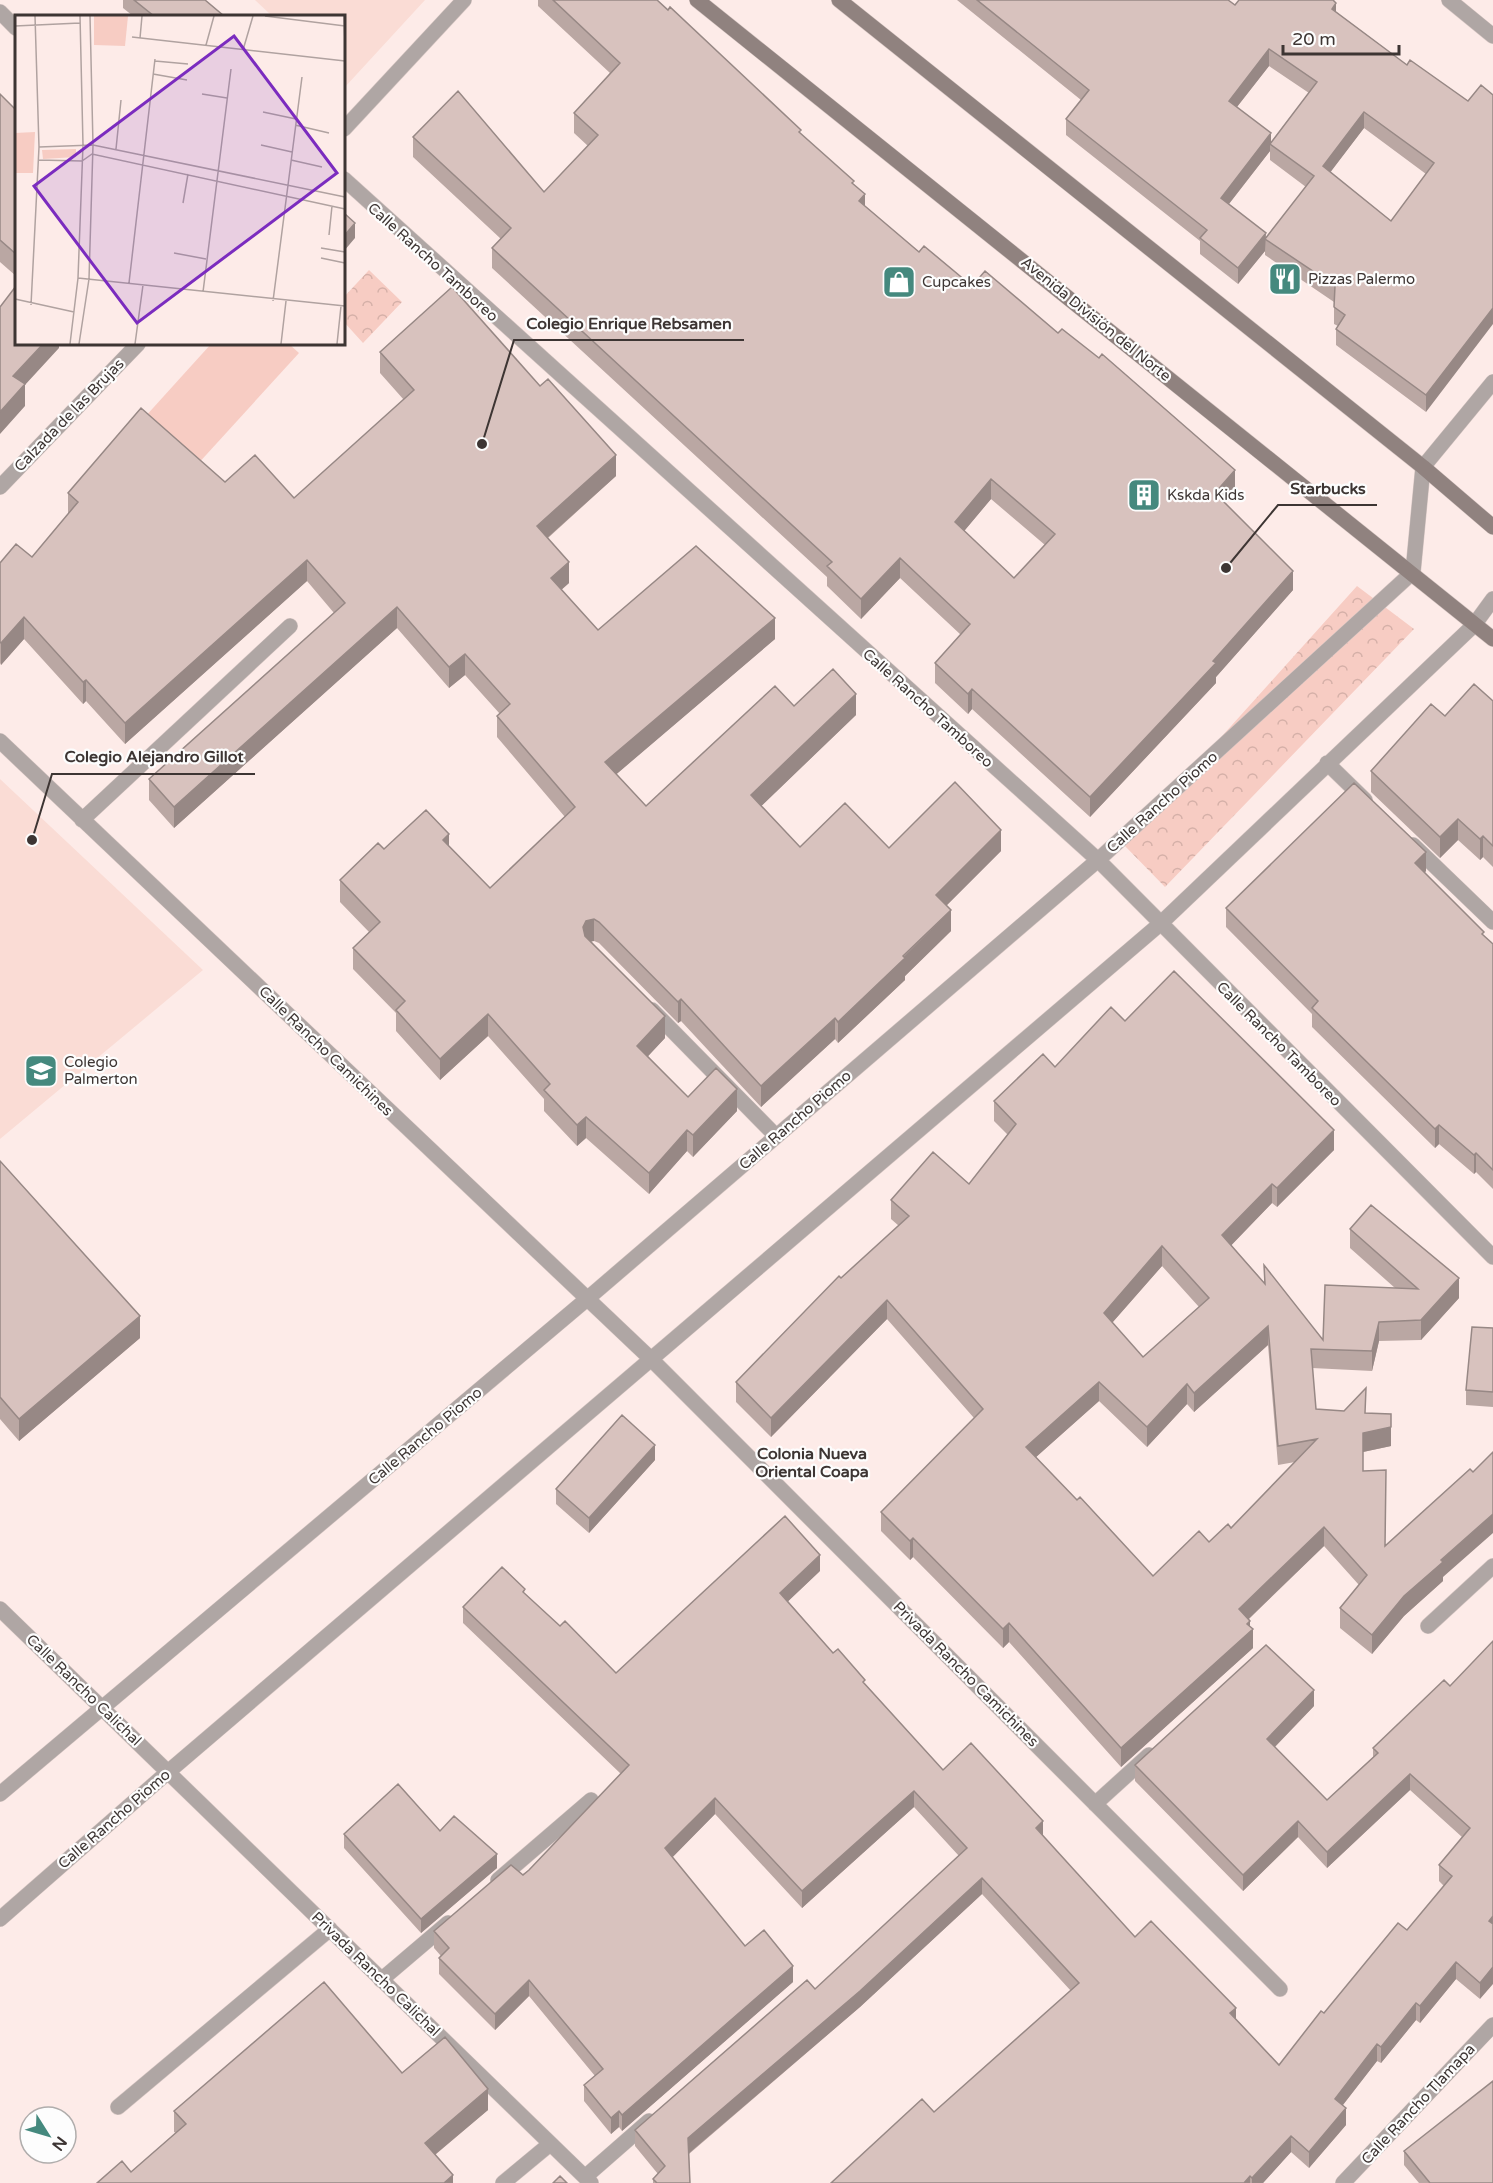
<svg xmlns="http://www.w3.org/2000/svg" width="1493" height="2183" viewBox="0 0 1493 2183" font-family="'Varela Round',sans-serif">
	<defs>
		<pattern id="forest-crowns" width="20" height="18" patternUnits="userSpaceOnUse" patternTransform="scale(1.5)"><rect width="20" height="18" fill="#f7ccc3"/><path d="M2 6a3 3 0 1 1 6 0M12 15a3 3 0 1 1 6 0" fill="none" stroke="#d5b0a8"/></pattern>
	</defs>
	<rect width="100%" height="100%" fill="#fdebe8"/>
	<path fill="#fadcd5" d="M255 0H425L345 87 344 16H272Z
		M0 779 203 970 0 1139Z"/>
	<path fill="#f7ccc3" d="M211 344H289L299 353 196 466 144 418Z"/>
	<path fill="url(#forest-crowns)" d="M369 270 402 302 363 343 344 322V297Z
		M1357 586 1414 629 1165 887 1124 845Z"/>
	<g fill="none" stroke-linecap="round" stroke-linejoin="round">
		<g stroke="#d7c7c4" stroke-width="16">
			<path id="minor" d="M1449 0 1493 36
				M0 12 16 28
				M344 179 1098 860 1493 1257
				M0 741 652 1360 1280 1989
				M1327 763 1365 800
				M82 820 290 626
				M1413 845 1493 922
				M652 1010 776 1136
				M0 1609 591 2183
				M1428 1626 1493 1566
				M0 1794 587 1299 1098 860 1413 572 1423 467 1493 382
				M1095 1804 1149 1755
				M498 1880 591 1800
				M0 1919 168 1772 1160 924 1474 625 1493 599
				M381 1980 448 1923
				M118 2107 330 1929
				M585 2177 649 2121
				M503 2183 550 2144
				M1343 2183 1493 2025"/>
		</g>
		<g stroke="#d7c7c4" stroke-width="16">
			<path id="tertiary" d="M344 129 464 0
				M0 487 138 344"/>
		</g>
		<g stroke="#d7c7c4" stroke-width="16">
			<path id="secondary" d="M697 0 1493 639
				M839 0 1423 467 1493 527"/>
		</g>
		<use href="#minor" stroke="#afa6a4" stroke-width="15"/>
		<use href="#tertiary" stroke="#afa6a4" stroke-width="15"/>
		<use href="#secondary" stroke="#90827f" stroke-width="15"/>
	</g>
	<path fill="#baa7a3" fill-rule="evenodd" d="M123 0H205L224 16H133L123 8Z
		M538 0H657L854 185 865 206 919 252 972 286 1235 490 1225 502 1293 590 1216 677V683L1090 817 972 709 968 714 935 683V663L961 635 900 578 861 619 827 586V577L492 268V248L501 239 413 157V137L544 192 588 146 574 133V113L610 73 538 6ZM991 499 1045 545 1014 578 964 531Z
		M957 0H1228L1235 5 1336 12 1407 65 1468 101 1426 412 1336 345V329L1338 326 1334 324V302L1265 255V251L1238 284 1200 254V241L1066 135V119L1081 100ZM1269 66 1309 93 1271 142 1237 107ZM1364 128 1426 174 1391 221 1330 172ZM1270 151V160L1306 187 1266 237 1229 204Z
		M0 94 16 110V276L0 262Z
		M380 352 616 476 548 538 569 583 561 590 598 630 775 639 616 774 646 806 794 706 856 715 761 806 800 847 889 848 1001 851 946 906 951 931 905 976V980L838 1043 835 1039 761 1107 681 1021 678 1023 599 943 594 941H591L665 1038 648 1056 688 1097 737 1111 693 1157 687 1151 649 1194 586 1138 577 1146 544 1111V1099L488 1036 440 1080 396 1031V1013L353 969V948L369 932 340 902V880L384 849 449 846 490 888 565 817 497 737V716L500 714 465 675 449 688 397 628 174 828 149 800V779L334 613 307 581 125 744 86 701 83 704 24 639 1 665 0 663V563L32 557 68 515V493L225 482 294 498 404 400 380 373Z
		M1493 701V867L1483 857 1480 860 1458 840 1440 858 1371 792V771L1445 716Z
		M1426 871 1425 873 1484 936 1493 944V1189L1476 1172 1474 1174 1439 1144 1435 1148 1312 1027V1014L1226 927V908Z
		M1125 1021 1334 1150 1277 1207 1272 1203 1231 1245 1264 1282V1265L1323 1340 1395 1288 1350 1248V1229L1459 1298 1421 1340 1379 1341 1372 1371 1312 1368 1316 1409 1366 1413 1391 1446 1363 1452V1471L1385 1546 1443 1577V1581L1404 1616 1372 1654 1340 1628V1608L1359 1585 1324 1546 1249 1619 1253 1648 1121 1767 1009 1642 1003 1648 913 1557 910 1560 881 1531V1512L974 1418 887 1319 771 1437 736 1402V1382L841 1278 899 1226 891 1219V1200L969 1184 1008 1135 994 1121V1101L1055 1067ZM1162 1266 1199 1307 1143 1357 1112 1323ZM1268 1345 1278 1465 1295 1462 1231 1528 1153 1576 1077 1500 1036 1457 1099 1401 1147 1447 1187 1404 1194 1412Z
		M0 1161 140 1338 19 1441 0 1419Z
		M1493 1328V1407L1466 1405V1390Z
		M655 1460 589 1533 556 1504V1489Z
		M820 1571 788 1601 833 1653 865 1684 943 1770 1043 1836 1135 1937 1236 2019 1279 2065 1324 2013 1407 1930 1444 1886 1439 1881V1865L1462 1837 1410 1790 1327 1868 1298 1837 1243 1891 1135 1781V1765L1314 1706 1275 1747 1327 1800 1373 1757V1748L1450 1686 1493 1641 1480 1999 1456 1979 1420 2023 1416 2020 1381 2063 1377 2061 1343 2105 1346 2125 1309 2168 1291 2152 1263 2183H831L934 2112 1071 1991 982 1894 860 2007 689 2154 690 2183H653V2179L658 2174 635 2146V2130L815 1989 959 1856 914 1807 802 1908 715 1814 672 1857 745 1946 793 1982 622 2131 619 2127 611 2134 584 2101V2085L595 2076 529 1996 495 2030 439 1974V1958L441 1956 434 1948V1931L529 1870 621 1774 463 1623V1607L525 1594 560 1626 616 1673Z
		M344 1834 497 1868 421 1933 344 1848Z
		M402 2073 488 2110 435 2155 453 2183 131 2172 176 2133 174 2132V2111Z
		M1404 2151 1493 2183H1419L1404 2165Z"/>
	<path fill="#978885" d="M1336 3V19L1332 9Z
		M1269 49V66L1229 117V101Z
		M1364 112V128L1323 182V166Z
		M1271 133V145L1270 144V151L1221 214V198Z
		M865 194V214L859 201Z
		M355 223V238L344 251V236Z
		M1266 233 1265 251 1238 284V268Z
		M1493 308V324L1426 412V395Z
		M43 344H59V348L13 398V376Z
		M25 384V406L0 434V412Z
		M616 455V476L537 547V526Z
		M1235 470V490L1215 513V493Z
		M991 479V499L955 542V522Z
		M900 558V578L861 619V599Z
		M307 560V581L125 744V723Z
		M569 562V583L551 599V578Z
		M1293 571V590L1216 677V683L1090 817V797Z
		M397 607V628L174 828V807Z
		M24 617V639L1 665V643Z
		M775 618V639L605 784V762Z
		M465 654V675L449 688V667Z
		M86 680V701L83 704V682Z
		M972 689V709L968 714V694Z
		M856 694V715L751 816V795Z
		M1458 819V840L1440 858V837Z
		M1001 830V851L936 916V895Z
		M449 834V855L443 840Z
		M1483 836V857L1480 860V839Z
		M1426 852V871L1415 882V863Z
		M951 910V931L905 976V980L838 1043V1022Z
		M594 919V941L586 943 583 927 586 921Z
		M681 999V1021L678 1023V1002Z
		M488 1014V1036L440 1080V1059Z
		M665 1016V1038L637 1068V1046Z
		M835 1018V1039L761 1107V1086Z
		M737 1089V1111L693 1157V1135Z
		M586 1117V1138L577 1146V1125Z
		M1439 1125V1144L1435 1148V1129Z
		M687 1130V1151L649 1194V1173Z
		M1334 1130V1150L1277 1207V1188Z
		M1476 1153V1172L1474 1174V1155Z
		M1272 1184V1203L1222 1255V1235Z
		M1162 1246V1266L1104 1332V1313Z
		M1459 1278V1298L1421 1340V1320Z
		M887 1300V1319L771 1437V1418Z
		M140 1316V1338L19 1441V1419Z
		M1379 1322V1341L1372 1371V1351Z
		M1268 1326V1345L1194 1412V1393Z
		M1099 1382V1401L1026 1466V1447Z
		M1187 1384V1404L1147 1447V1427Z
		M1391 1427V1446L1363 1452V1433Z
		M655 1445V1460L589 1533V1518Z
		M1493 1514V1533L1443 1577V1581L1404 1616 1372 1654V1635L1404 1596 1441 1560Z
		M1324 1527V1546L1239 1628V1609Z
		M913 1538V1557L910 1560V1541Z
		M820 1555V1571L780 1609V1593Z
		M1250 1621V1631L1253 1629V1648L1121 1767V1748Z
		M1009 1623V1642L1003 1648V1629Z
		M1314 1690V1706L1267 1755V1739Z
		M1410 1774V1790L1327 1868V1852Z
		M914 1791V1807L802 1908V1891Z
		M715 1798V1814L665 1865V1848Z
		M1043 1821V1838L1036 1828Z
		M1298 1821V1837L1243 1891V1875Z
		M497 1854V1868L421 1933V1919Z
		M982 1878V1894L860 2007 688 2154V2138Z
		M1493 1916V1932L1489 1921Z
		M1456 1962V1979L1420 2023V2006Z
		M793 1966V1982L622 2131V2115Z
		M1493 1967V1984L1480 1999V1983Z
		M529 1980V1996L495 2030V2014Z
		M1416 2003V2020L1381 2063V2047Z
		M1236 2008V2024L1230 2013Z
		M1377 2044V2061L1335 2115V2099Z
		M488 2089V2110L425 2163V2143Z
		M1346 2108V2125L1309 2168V2152Z
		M619 2111V2127L611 2134V2118Z
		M1291 2136V2152L1263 2183H1252V2178Z
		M453 2175V2183H444Z
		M1250 2176V2183H1244Z"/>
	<path fill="#d8c2be" stroke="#978885" stroke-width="1.5" fill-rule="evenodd" d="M134 0H205L224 16H154Z
		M553 0H657L668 10 670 7 801 130 799 132 854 181 852 183 865 194 859 201 919 252 924 246 972 286 985 271 1058 333 1062 329 1099 358 1102 354 1235 470 1215 493 1293 571 1213 661 1216 663 1090 797 972 689 968 694 935 663 970 624 900 558 861 599 827 566 832 562 492 248 511 228 413 137 458 91 544 192 598 135 574 113 620 63ZM991 479 1055 534 1014 578 955 522Z
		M977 0H1228L1235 5 1239 0H1333L1336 3 1332 9 1407 65 1410 60 1468 101 1481 85 1493 95V308L1426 395 1336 329 1345 315 1334 307 1335 286 1265 239 1314 176 1270 144 1317 82 1269 49 1229 101 1271 133 1221 198 1266 233 1238 268 1200 238 1207 230 1066 119 1089 90ZM1364 112 1434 163 1391 221 1323 166Z
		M0 94 16 110V254L0 240Z
		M344 213 355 223 344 236Z
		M16 286V344H43L13 376 25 384 0 412V307Z
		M452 287 540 386 548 379 616 455 537 526 569 562 551 578 598 630 696 546 775 618 605 762 646 806 775 686 794 706 833 669 856 694 751 795 800 847 845 803 889 848 955 782 1001 830 936 895 951 910 903 956 905 958 838 1022 835 1018 761 1086 681 999 678 1002 599 922 594 919 586 921 583 927 585 936 665 1016 637 1046 688 1097 716 1068 737 1089 693 1135 687 1130 649 1173 586 1117 577 1125 544 1090 550 1084 488 1014 440 1059 396 1010 405 1001 353 948 380 922 340 880 378 843 384 849 426 810 449 834 443 840 490 888 575 807 497 716 510 704 465 654 449 667 397 607 174 807 149 779 345 603 307 560 125 723 86 680 83 682 24 617 1 643 0 642V563L16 544 32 557 78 502 68 493 141 408 225 482 255 455 294 498 414 390 380 352Z
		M1474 684 1493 701V846L1483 836 1480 839 1458 819 1440 837 1371 771 1431 704 1445 716Z
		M1354 783 1426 852 1415 863 1484 932 1482 934 1493 944V1170L1476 1153 1474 1155 1439 1125 1435 1129 1312 1008 1318 1001 1226 908Z
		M1174 971 1334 1130 1277 1188 1272 1184 1222 1235 1265 1284 1264 1265 1323 1340 1325 1285 1418 1289 1350 1229 1371 1205 1459 1278 1421 1320 1379 1322 1372 1351 1311 1349 1316 1409 1344 1411 1366 1388 1365 1413 1391 1414V1427L1363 1433V1471L1386 1470 1385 1546 1470 1469 1473 1472 1493 1452V1514L1441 1560 1443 1562 1404 1596 1372 1635 1340 1608 1367 1575 1324 1527 1239 1609 1250 1621 1247 1624 1253 1629 1121 1748 1009 1623 1003 1629 913 1538 910 1541 881 1512 983 1409 887 1300 771 1418 736 1382 839 1276 841 1278 909 1216 891 1200 933 1152 969 1184 1016 1124 994 1101 1043 1054 1055 1067 1111 1007 1125 1021ZM1162 1246 1209 1298 1143 1357 1104 1313ZM1268 1326 1278 1446 1317 1439 1231 1528 1228 1524 1209 1542 1199 1531 1153 1576 1080 1497 1077 1500 1026 1447 1099 1382 1147 1427 1187 1384 1194 1393Z
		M0 1161 140 1316 19 1419 0 1397Z
		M1472 1327 1493 1328V1392L1466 1390Z
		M622 1415 655 1445 589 1518 556 1489Z
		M785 1516 820 1555 780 1593 833 1653 838 1649 865 1680 863 1682 943 1770 971 1743 1043 1821 1036 1828 1135 1937 1151 1921 1236 2008 1230 2013 1279 2065 1321 2011 1324 2013 1398 1923 1407 1930 1452 1876 1439 1865 1470 1828 1410 1774 1327 1852 1298 1821 1243 1875 1135 1765 1266 1645 1314 1690 1267 1739 1327 1800 1378 1753 1373 1748 1444 1680 1450 1686 1493 1641V1916L1489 1921 1493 1924V1967L1480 1983 1456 1962 1420 2006 1416 2003 1381 2047 1377 2044 1335 2099 1346 2108 1309 2152 1291 2136 1252 2178 1250 2176 1244 2183H831L922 2099 934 2112 1079 1983 982 1878 860 1991 688 2138 690 2183H657L653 2179 665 2166 635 2130 807 1980 815 1989 967 1848 914 1791 802 1891 715 1798 665 1848 745 1946 764 1930 793 1966 622 2115 619 2111 611 2118 584 2085 603 2069 529 1980 495 2014 439 1958 449 1948 434 1931 511 1865 523 1875 529 1870 629 1765 463 1607 502 1567 525 1589 523 1592 560 1626 565 1621 616 1673Z
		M398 1784 440 1831 454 1816 497 1854 421 1919 344 1834Z
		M324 1982 402 2073 445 2037 488 2089 425 2143 453 2175 444 2183H97L122 2161 131 2172 186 2124 174 2111Z
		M1493 2081V2183H1430L1404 2151Z
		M560 2176 567 2183H553Z"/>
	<defs>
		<g id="restaurant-square" transform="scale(1.725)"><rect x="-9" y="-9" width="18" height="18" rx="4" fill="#45897e" stroke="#fdfdfd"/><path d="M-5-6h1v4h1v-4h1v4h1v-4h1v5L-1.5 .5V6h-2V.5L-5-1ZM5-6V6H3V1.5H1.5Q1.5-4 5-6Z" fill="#fff"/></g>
		<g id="shop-square" transform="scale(1.725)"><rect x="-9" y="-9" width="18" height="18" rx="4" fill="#45897e" stroke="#fdfdfd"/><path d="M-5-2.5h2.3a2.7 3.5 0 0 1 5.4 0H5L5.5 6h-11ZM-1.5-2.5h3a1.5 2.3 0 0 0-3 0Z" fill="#fff"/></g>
		<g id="building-square" transform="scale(1.725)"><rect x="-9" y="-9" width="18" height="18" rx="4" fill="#45897e" stroke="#fdfdfd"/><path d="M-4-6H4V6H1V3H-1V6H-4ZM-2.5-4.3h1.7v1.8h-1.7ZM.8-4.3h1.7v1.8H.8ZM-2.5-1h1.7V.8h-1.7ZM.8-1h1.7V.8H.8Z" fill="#fff"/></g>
		<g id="school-square" transform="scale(1.725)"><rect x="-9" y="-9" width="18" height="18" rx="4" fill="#45897e" stroke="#fdfdfd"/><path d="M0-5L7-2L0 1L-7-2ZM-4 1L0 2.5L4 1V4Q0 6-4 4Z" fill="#fff"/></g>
	</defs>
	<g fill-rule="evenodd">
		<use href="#restaurant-square" x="1285" y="279"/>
		<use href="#shop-square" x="899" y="282"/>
		<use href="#building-square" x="1144" y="495"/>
		<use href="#school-square" x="41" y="1071"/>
	</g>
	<g text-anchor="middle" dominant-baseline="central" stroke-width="4.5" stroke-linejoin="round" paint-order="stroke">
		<g font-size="15" fill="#3d3533" stroke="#fdfdfd">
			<text transform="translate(433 262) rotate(42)">Calle Rancho Tamboreo</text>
			<text transform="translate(1096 319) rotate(39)">Avenida División del Norte</text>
			<text transform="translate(69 415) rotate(-46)">Calzada de las Brujas</text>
			<text transform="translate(928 708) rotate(42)">Calle Rancho Tamboreo</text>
			<text transform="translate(1162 802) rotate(-42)">Calle Rancho Piomo</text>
			<text transform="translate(1279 1044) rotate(45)">Calle Rancho Tamboreo</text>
			<text transform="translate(326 1051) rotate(44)">Calle Rancho Camichines</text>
			<text transform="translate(795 1120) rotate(-41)">Calle Rancho Piomo</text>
			<text transform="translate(425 1436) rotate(-40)">Calle Rancho Piomo</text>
			<text transform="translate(966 1674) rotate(45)">Privada Rancho Camichines</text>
			<text transform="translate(84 1690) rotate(44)">Calle Rancho Calichal</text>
			<text transform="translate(114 1819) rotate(-41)">Calle Rancho Piomo</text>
			<text transform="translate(376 1974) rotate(44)">Privada Rancho Calichal</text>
			<text transform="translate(1418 2104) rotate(-47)">Calle Rancho Tlamapa</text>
		</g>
		<g font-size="15" fill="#3d3533" stroke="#fdfdfd" text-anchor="start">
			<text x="1308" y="279">Pizzas Palermo</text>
			<text x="922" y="282">Cupcakes</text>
			<text x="1167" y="495">Kskda Kids</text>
			<text x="64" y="1062">Colegio<tspan x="64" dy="17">Palmerton</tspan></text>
		</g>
		<g font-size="16" font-weight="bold" fill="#3d3533" stroke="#fdfdfd">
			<text x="812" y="1454">Colonia Nueva<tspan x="812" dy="18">Oriental Coapa</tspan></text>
		</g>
	</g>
	<g transform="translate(15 15)">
		<rect width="330" height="330" fill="#fdebe8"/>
		<path d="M79 1H113L110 31 79 30Z" fill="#f7ccc3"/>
		<path d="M20 117 18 158H0V118ZM61 134V142L28 144 27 135Z" fill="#f7ccc3"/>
		<path fill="none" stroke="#b0a2a0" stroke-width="1.5" d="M250 1 330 11M329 1 330 29M0 11 65 8M117 22 330 46M125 23 127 1M191 30 199 1M228 35 238 1M140 46 173 49M138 59 172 65M187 79 212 83M248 97 281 104M280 110 314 118M246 130 277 137M24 132 78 130 330 182M101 134 106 85M23 145 67 146 77 139 330 194M276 145 307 152M168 188 173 159M314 220 317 191M306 233 330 237M159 238 191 244M306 243 330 248M63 263 330 291M114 268 140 44M188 277 216 54M0 284 59 297M258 286 287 62M16 290 24 132 20 1M55 329 63 263 68 130 65 1M64 329 74 264 78 130 75 1M120 329 128 270M266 329 271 286M322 329 326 291"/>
		<path fill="#7b2cbf" fill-opacity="0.15" stroke="#7b2cbf" stroke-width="3" d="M219 21 322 158 122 308 19 171Z"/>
		<rect width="330" height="330" fill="none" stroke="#3d3533" stroke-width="3"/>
	</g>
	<path fill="none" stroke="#3d3533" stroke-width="2" d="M482 444L514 340H744M1226 568L1278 505H1377M32 840L52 774H255"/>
	<g fill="#3d3533" stroke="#fdfdfd" stroke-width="2">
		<circle cx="482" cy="444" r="6"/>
		<circle cx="1226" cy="568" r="6"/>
		<circle cx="32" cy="840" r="6"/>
	</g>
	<g font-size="16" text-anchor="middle" font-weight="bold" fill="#3d3533" stroke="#fdfdfd" stroke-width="4.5" stroke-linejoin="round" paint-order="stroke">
		<text x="629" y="329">Colegio Enrique Rebsamen</text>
		<text x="1328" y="494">Starbucks</text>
		<text x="154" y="762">Colegio Alejandro Gillot</text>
	</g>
	<g transform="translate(48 2135) rotate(127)"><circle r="28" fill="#fdfdfd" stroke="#b0adac" stroke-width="1.5"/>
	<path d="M0-4.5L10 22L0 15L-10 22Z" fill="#45897e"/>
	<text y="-9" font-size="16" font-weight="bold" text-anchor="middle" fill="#3d3533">N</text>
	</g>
	<path d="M1283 45v9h116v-9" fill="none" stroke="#3d3533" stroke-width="3"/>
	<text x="1292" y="45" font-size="18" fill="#3d3533" stroke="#fdfdfd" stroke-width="4.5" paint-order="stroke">20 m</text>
</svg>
